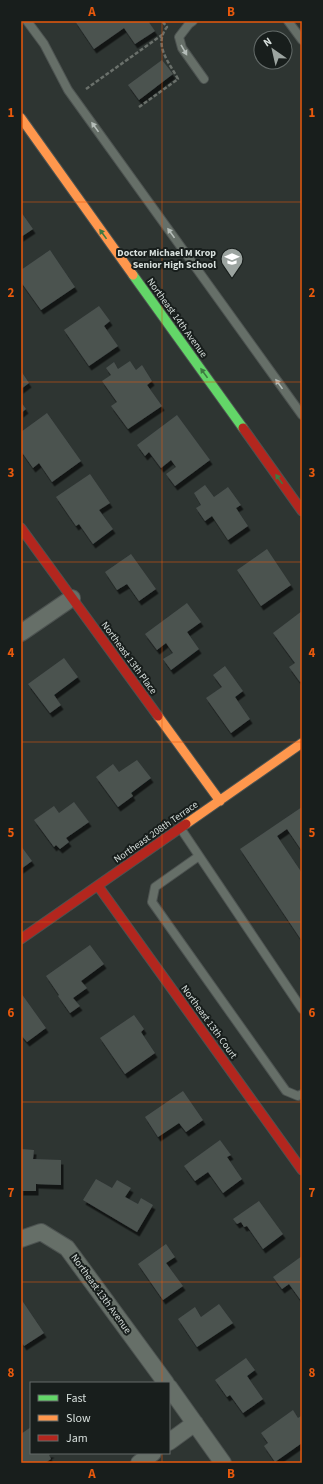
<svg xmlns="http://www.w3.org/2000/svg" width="323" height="1484" viewBox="0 0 323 1484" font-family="'Source Sans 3',sans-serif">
	<defs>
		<filter id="shadow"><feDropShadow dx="2.5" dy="4.5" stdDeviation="0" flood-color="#0009"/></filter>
	</defs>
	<rect width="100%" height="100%" fill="#2e3532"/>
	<path fill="#4b5250" filter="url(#shadow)" d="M75 21H148L155 31 135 44 124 28 94 49Z
		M162 60 173 74 139 100 128 85Z
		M21 212 33 229 21 237Z
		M50 250 75 287 41 310 21 282V270Z
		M99 306 110 321 104 326 118 346 89 366 64 330Z
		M130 361 136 370 142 365 152 381 147 385 162 406 128 429 111 406 117 402 102 381 111 375 106 368 114 362 118 369Z
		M21 371 29 383 21 389Z
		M21 402 26 409 21 413Z
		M47 413 81 461 52 482 39 463 33 468 21 451V432Z
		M177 415 210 460 175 486 166 474 176 467 171 460 161 468 149 452 145 456 137 445Z
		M90 474 110 503 99 510 113 529 93 544 79 524 76 526 56 497Z
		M205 485 214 497 228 487 241 505 236 508 248 526 228 540 212 516 205 521 196 508 201 505 194 493Z
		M267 549 291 585 261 606 237 570Z
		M131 554 156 589 139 601 127 584 117 590 105 572Z
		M187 603 201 622 187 632 199 649 171 670 163 659 173 653 166 643 157 650 145 634Z
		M302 611V680L300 682 289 667 295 663 273 633Z
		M64 658 78 677 54 695 61 705 50 713 28 684Z
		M225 666 243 691 235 697 250 719 231 733 206 698 222 687 213 675Z
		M137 760 151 778 131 793 133 796 118 807 96 777 113 764 119 772Z
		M74 802 89 822 66 838 69 842 60 849 56 845 54 847 34 820 54 806 59 813Z
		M302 807V851L287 829 277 836 302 873V941L240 849Z
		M21 846 32 861 21 869Z
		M90 945 104 964 81 981 87 988 73 998 80 1006 70 1013 58 996 59 995 46 976Z
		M21 993 46 1028 27 1042 21 1035Z
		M134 1015 144 1029 141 1032 155 1053 125 1074 100 1038Z
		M183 1091 203 1120 186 1132 179 1123 158 1137 145 1117Z
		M220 1140 231 1155 227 1157 242 1179 223 1193 208 1172 195 1181 184 1166Z
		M21 1149 34 1150 33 1159 61 1160V1185L36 1184V1191H21Z
		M96 1179 112 1188 117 1180 131 1188 125 1197 138 1204 141 1198 153 1205 137 1232 83 1200Z
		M259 1201 283 1234 263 1249 247 1226 244 1227 241 1222 237 1224 233 1219Z
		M166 1244 175 1257 166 1263 183 1286 163 1300 138 1264Z
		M302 1256V1302L289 1284 282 1289 273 1277Z
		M21 1299 44 1333 24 1346 21 1341Z
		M219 1304 233 1323 197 1347 178 1319 195 1307 201 1317Z
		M246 1358 255 1370 247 1376 263 1399 243 1413 230 1395 227 1397 215 1380Z
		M293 1410 298 1418 301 1416 302 1418V1443L275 1462 264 1446 268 1443 261 1433Z
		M31 1427V1453H52L49 1455 51 1459 45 1463H24L21 1458V1434Z"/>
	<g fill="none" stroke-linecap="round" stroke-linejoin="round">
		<g stroke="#4d5351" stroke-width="10">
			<path id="lane" d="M27 21 44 44 68 90 302 415
				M193 21 189 24 179 37 182 48 204 79
				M288 21 302 40
				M181 829 302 1009
				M199 856 155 887 152 902 286 1091 298 1096 302 1094"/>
		</g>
		<g stroke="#4d5351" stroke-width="18">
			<path id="street" d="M21 633 72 598
				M21 1239 41 1232 67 1248 166 1383
				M169 1387 223 1463
				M169 1442 195 1423
				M139 1463 153 1453"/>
		</g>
		<g stroke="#4d5351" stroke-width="11">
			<path id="fast" d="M133 275 243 428"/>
		</g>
		<g stroke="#4d5351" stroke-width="11">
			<path id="slow" d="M21 118 133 275
				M158 716 220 801
				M186 824 302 743"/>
		</g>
		<g stroke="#4d5351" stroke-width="11">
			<path id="jam" d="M243 428 302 511
				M21 528 158 716
				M98 886 302 1170
				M21 939 186 824"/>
		</g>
		<path stroke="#6a706b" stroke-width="2.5" stroke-dasharray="4 2" stroke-linecap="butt" d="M86 89 162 35
			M139 107 178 79C169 62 153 45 167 27L162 21"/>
		<use href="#lane" stroke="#666f68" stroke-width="8"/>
		<use href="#street" stroke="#666f68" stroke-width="16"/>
		<use href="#fast" stroke="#63d668" stroke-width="9"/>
		<use href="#slow" stroke="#ff974d" stroke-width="9"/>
		<use href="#jam" stroke="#b3261e" stroke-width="9"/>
	</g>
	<defs><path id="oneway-solid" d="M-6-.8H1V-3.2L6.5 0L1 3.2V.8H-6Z"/></defs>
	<g fill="#b5bdb9">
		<use href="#oneway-solid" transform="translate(184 50) rotate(60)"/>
		<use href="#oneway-solid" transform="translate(95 127) rotate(-126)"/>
		<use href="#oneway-solid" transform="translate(171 233) rotate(-126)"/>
		<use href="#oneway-solid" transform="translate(279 384) rotate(-126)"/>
	</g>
	<g fill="#3e7a42">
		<use href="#oneway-solid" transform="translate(103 234) rotate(-126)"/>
		<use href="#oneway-solid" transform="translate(204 373) rotate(-126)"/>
		<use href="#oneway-solid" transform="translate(279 479) rotate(-126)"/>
	</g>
	<path fill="none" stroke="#e8590c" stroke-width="1" stroke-opacity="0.55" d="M162 21V1383M21 202H302M21 382H302M21 562H302M21 742H302M21 922H302M21 1102H302M21 1282H302M162 1453V1463"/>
	<defs>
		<g id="school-pin" transform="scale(1.15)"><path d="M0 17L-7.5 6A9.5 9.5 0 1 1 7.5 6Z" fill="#9ca4a0" stroke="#181e1c"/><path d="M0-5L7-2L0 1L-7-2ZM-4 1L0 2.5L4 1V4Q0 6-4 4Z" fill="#fff"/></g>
	</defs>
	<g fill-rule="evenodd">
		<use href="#school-pin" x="232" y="259"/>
	</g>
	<g text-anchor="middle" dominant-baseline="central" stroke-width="4" stroke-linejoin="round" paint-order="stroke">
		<g font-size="10" font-weight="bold" fill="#d7dfdc" stroke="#181e1c" text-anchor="end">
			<text x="216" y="253">Doctor Michael M Krop<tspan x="216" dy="12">Senior High School</tspan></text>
		</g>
		<g font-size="10" fill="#d7dfdc" stroke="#181e1c">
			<text transform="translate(177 318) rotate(54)">Northeast 14th Avenue</text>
			<text transform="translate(129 658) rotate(54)">Northeast 13th Place</text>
			<text transform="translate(156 832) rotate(-35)">Northeast 208th Terrace</text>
			<text transform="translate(209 1022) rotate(54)">Northeast 13th Court</text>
			<text transform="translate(101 1294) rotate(54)">Northeast 13th Avenue</text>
		</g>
	</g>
	<rect width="323" height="1484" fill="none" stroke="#181e1c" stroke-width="44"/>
	<rect x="30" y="1382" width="140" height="72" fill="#181e1c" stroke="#646b69"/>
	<rect x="38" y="1395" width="20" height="6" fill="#63d668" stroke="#646b69"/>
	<text x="66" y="1402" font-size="12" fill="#d7dfdc">Fast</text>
	<rect x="38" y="1415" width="20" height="6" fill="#ff974d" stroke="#646b69"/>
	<text x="66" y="1422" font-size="12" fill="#d7dfdc">Slow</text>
	<rect x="38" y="1435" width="20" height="6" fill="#b3261e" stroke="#646b69"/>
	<text x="66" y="1442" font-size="12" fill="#d7dfdc">Jam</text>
	<g transform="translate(273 50) rotate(326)"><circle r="19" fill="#181e1c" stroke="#646b69"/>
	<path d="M0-3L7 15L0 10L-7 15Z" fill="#9ca4a0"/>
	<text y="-6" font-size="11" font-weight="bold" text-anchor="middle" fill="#d7dfdc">N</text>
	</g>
	<rect x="22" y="22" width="279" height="1440" fill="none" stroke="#e8590c" stroke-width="1.5"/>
	<g font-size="13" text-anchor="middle" font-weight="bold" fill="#e8590c">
		<text x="92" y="16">A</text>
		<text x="231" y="16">B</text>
		<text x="11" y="117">1</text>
		<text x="312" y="117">1</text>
		<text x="11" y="297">2</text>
		<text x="312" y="297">2</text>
		<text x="11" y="477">3</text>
		<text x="312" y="477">3</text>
		<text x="11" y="657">4</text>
		<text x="312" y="657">4</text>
		<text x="11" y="837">5</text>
		<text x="312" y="837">5</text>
		<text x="11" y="1017">6</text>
		<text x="312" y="1017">6</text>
		<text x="11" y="1197">7</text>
		<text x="312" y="1197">7</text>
		<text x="11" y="1377">8</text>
		<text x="312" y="1377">8</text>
		<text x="92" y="1478">A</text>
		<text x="231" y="1478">B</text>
	</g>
</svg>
